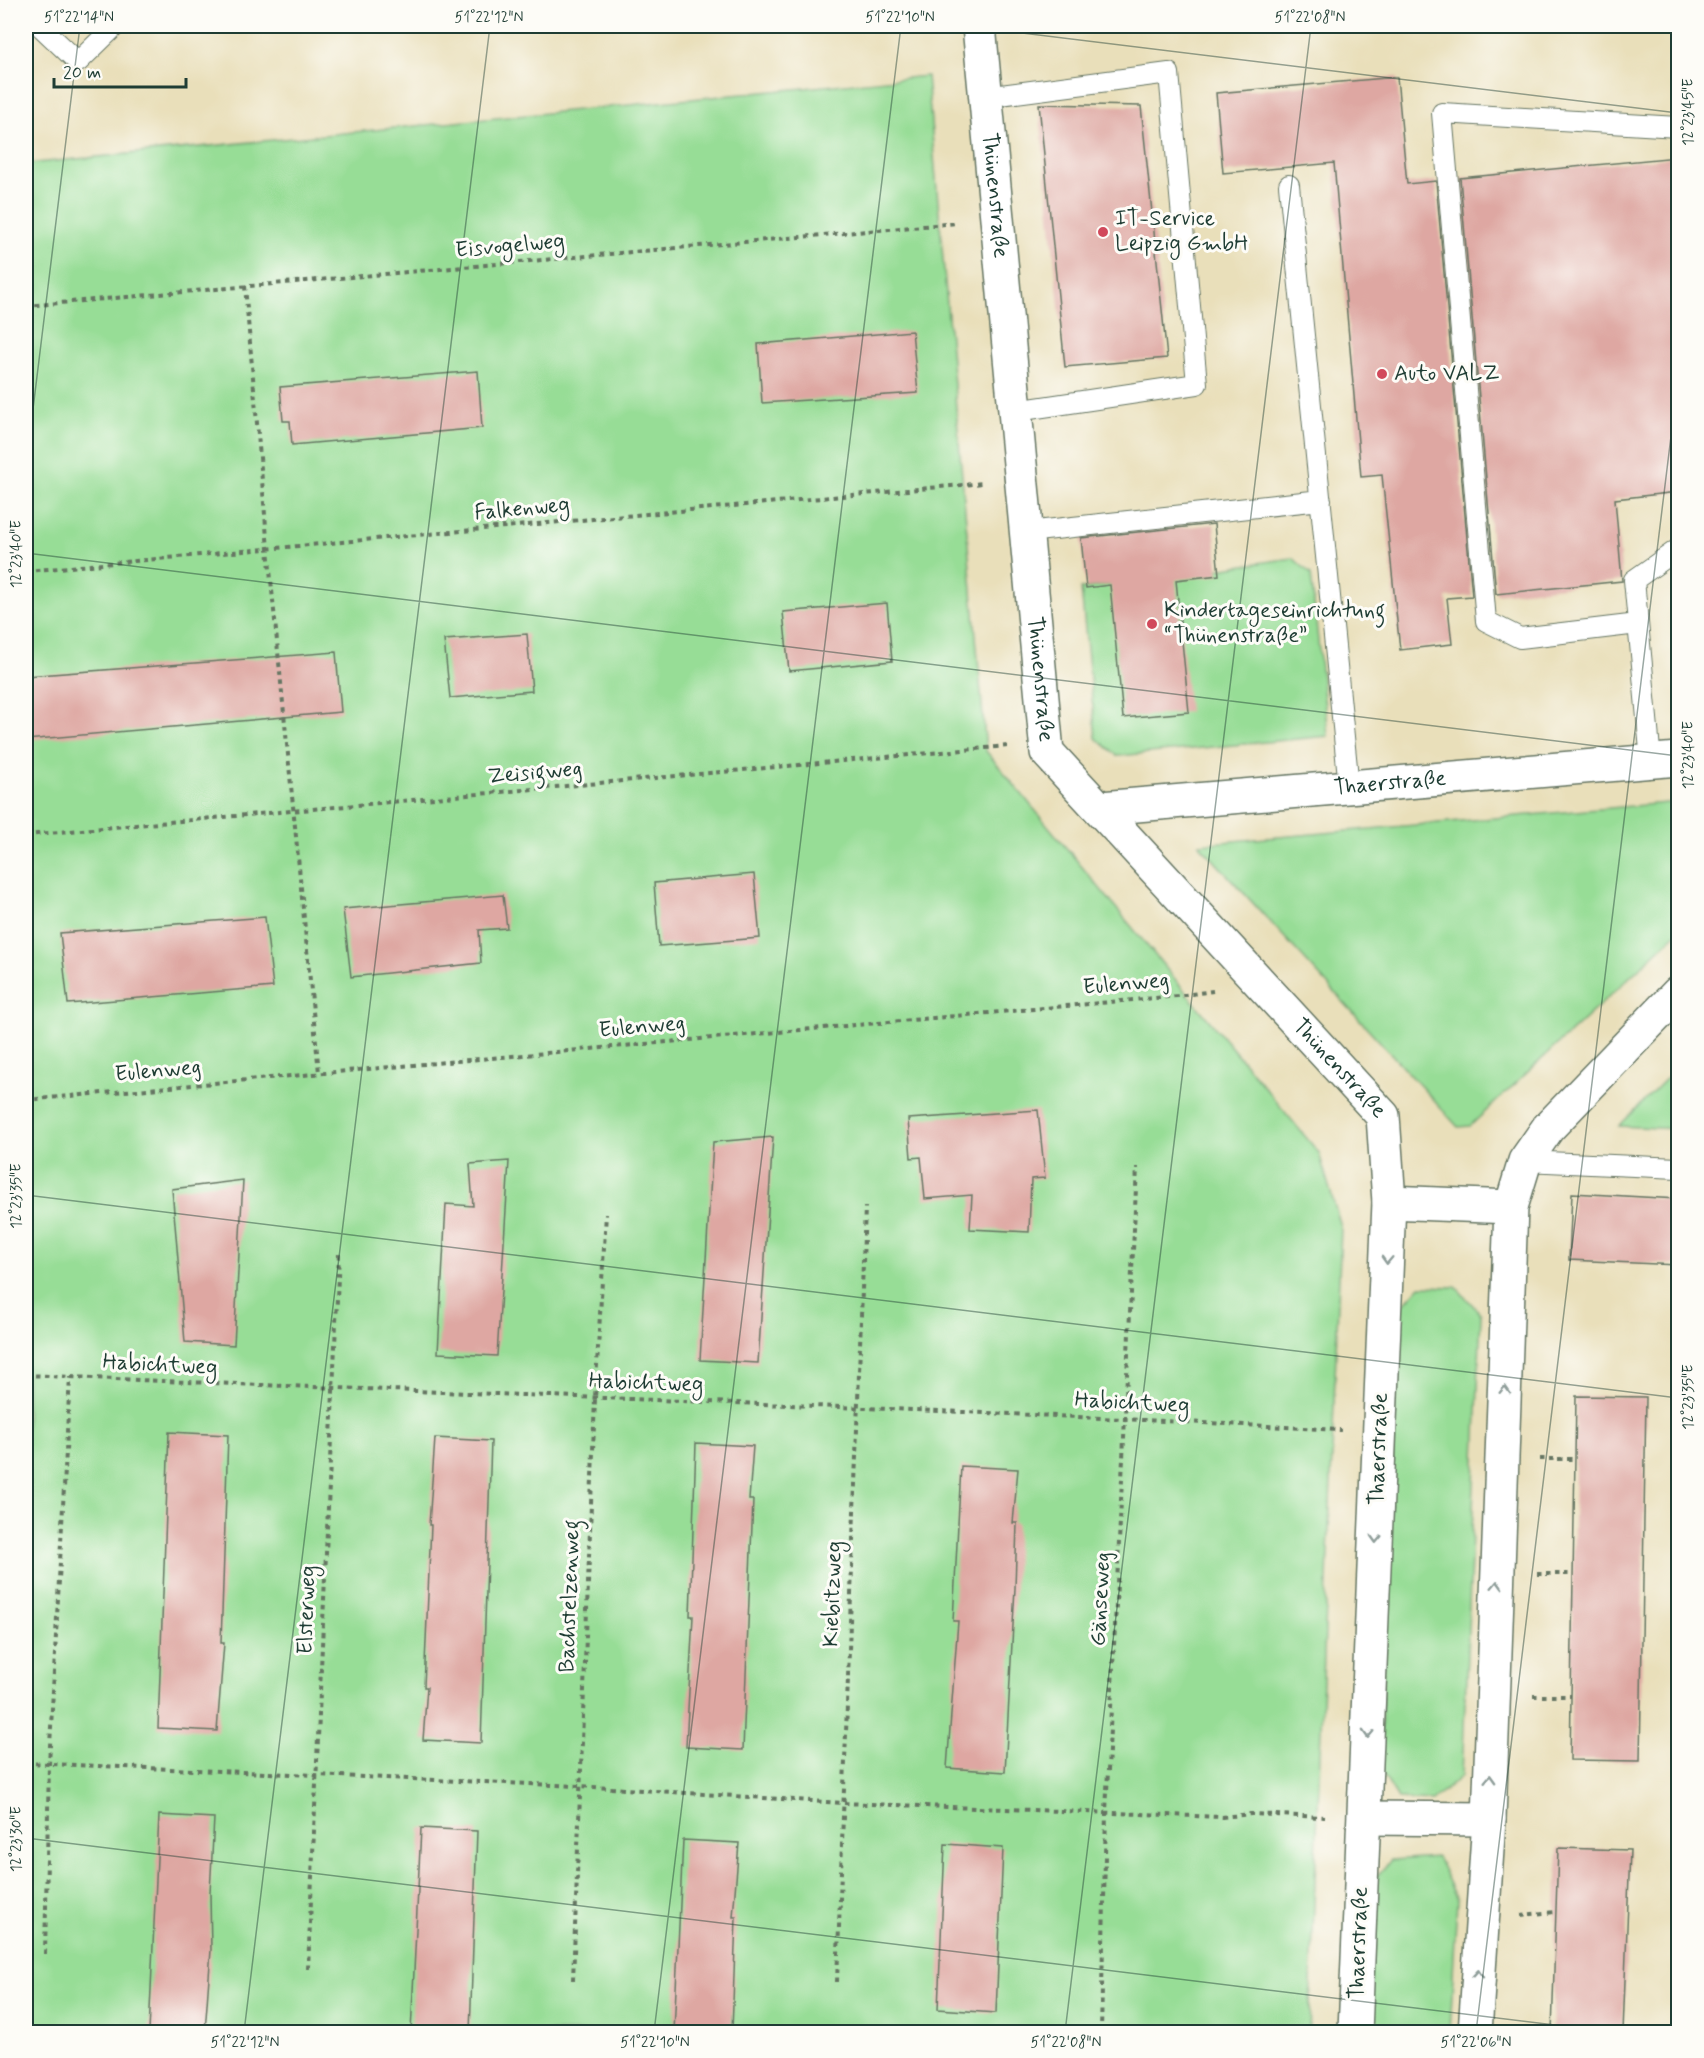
<svg xmlns="http://www.w3.org/2000/svg" width="1704" height="2058" viewBox="0 0 1704 2058" font-family="Mynerve,sans-serif">
	<rect width="100%" height="100%" fill="#fdfcf7"/>
	<filter id="ink" filterUnits="userSpaceOnUse"><feTurbulence type="fractalNoise" baseFrequency=".0167" numOctaves="2"/><feDisplacementMap in="SourceGraphic" scale="12" xChannelSelector="R" yChannelSelector="G"/><feConvolveMatrix kernelMatrix="1 2 1 2 8 2 1 2 1" color-interpolation-filters="sRGB"/></filter>
	<filter id="wash" filterUnits="userSpaceOnUse"><feTurbulence type="fractalNoise" baseFrequency=".008" numOctaves="4" result="noise"/><feDisplacementMap in="SourceGraphic" scale="24" xChannelSelector="R" yChannelSelector="G"/><feGaussianBlur stdDeviation="1.35" result="paint"/><feColorMatrix in="noise" values="0 0 0 0 0 0 0 0 0 0 0 0 0 0 0 0 0 1.4 0 .05"/><feComposite in="paint" operator="in"/></filter>
	<g filter="url(#wash)">
		<rect width="100%" height="100%" fill="#e9dfba"/>
		<path fill="#97dd96" stroke="#5b8d65" stroke-width="1.5" d="M927 76 986 751 1319 1153 1341 1227 1309 2032H26V164Z
			M1293 558 1311 574 1328 736 1118 756 1096 738 1081 589Z
			M1678 802V932L1470 1126 1458 1127 1199 844Z
			M1678 1067V1129L1619 1126Z
			M1420 1286 1456 1287 1481 1314 1462 1776 1432 1801 1398 1799 1379 1768 1399 1309Z
			M1437 1857 1457 1899 1450 2032H1367L1373 1880 1391 1860Z"/>
		<g id="blocks">
			<path fill="#dea7a2" d="M1397 77 1407 184 1436 181 1472 596 1447 598 1452 644 1400 650 1382 475 1361 477 1334 163 1223 173 1216 93Z
				M1039 104 1141 106 1167 358 1065 367Z
				M1677 157 1678 492 1615 499 1622 581 1496 594 1460 178Z
				M912 331 918 393 762 403 758 344Z
				M478 371 482 428 292 445 290 421H283L280 387Z
				M1214 524 1219 575 1176 580 1189 712 1123 718 1110 585 1086 588 1081 538Z
				M887 603 892 661 789 671 783 612Z
				M527 634 532 691 450 698 444 640Z
				M336 652 341 712 26 740V676Z
				M754 874 760 938 659 946 654 883Z
				M503 895 507 928 479 930 481 963 351 977 343 909Z
				M265 917 273 987 68 1004 60 933Z
				M1038 1110 1045 1178 1031 1179 1029 1232 970 1229 972 1195 925 1199 921 1157 911 1158 908 1119Z
				M773 1137 758 1363 700 1360 713 1142Z
				M509 1161 497 1356 438 1353 446 1204 473 1206 470 1164Z
				M243 1180 234 1345 185 1342 172 1189Z
				M1572 1193 1678 1199V1265L1569 1260Z
				M1576 1396 1646 1397 1640 1761 1570 1760Z
				M169 1432 228 1435 221 1643H224L217 1731 158 1728Z
				M435 1438 491 1441 481 1743 423 1740 427 1687H424L431 1525H429Z
				M696 1443 753 1446 749 1500H753L743 1750 686 1747 693 1616H690Z
				M961 1466 1018 1469 1013 1523H1017L1015 1588 1005 1772 947 1768 958 1621H953Z
				M159 1815 214 1818 210 1893 211 1950 205 2032H149Z
				M421 1828 477 1831 470 2032H411Z
				M683 1840 739 1843 733 1917H736L732 2032H674Z
				M945 1844 1003 1848 996 2013 938 2009Z
				M1558 1848 1630 1850 1623 2032H1552Z"/>
		</g>
	</g>
	<g filter="url(#ink)">
		<use href="#blocks" fill-opacity="0" stroke="#667663" stroke-width="1.5"/>
		<g fill="none" stroke-linecap="round" stroke-linejoin="round">
			<g stroke="#667663" stroke-width="22">
				<path id="lane" d="M40 26 78 62 115 26
					M985 97 1169 73 1197 384 1016 411
					M1289 185 1349 787
					M1027 532 1321 500
					M1638 624 1520 638 1486 621 1442 113 1678 127
					M1651 761 1634 580 1678 549
					M1525 1161 1678 1168"/>
			</g>
			<g stroke="#667663" stroke-width="36">
				<g id="street">
					<path id="s1" d="M979 26 1047 752 1383 1116 1389 1202 1355 2032"/>
					<path id="s2" d="M1101 808 1678 759"/>
					<path d="M1389 1202 1511 1207"/>
					<path d="M1365 1818 1489 1819"/>
					<path d="M1475 2032 1489 1819 1511 1207 1525 1161 1548 1128 1678 993"/>
				</g>
			</g>
			<path stroke="#667663" stroke-width="4" stroke-dasharray="4.5 4.5" stroke-linecap="butt" d="M245 286 268 549 319 1073
				M26 306 957 223
				M26 571 984 483
				M26 835 1008 746
				M26 1100 1177 996 1213 991
				M26 1375C464 1395 902 1406 1341 1430
				M1540 1459H1575
				M1537 1574H1573
				M1533 1696H1571
				M26 1763 579 1786 842 1803 1222 1817 1251 1814 1325 1817
				M1521 1915 1556 1912
				M45 1954 49 1764 70 1377
				M308 1969 339 1253
				M573 1980 595 1398 606 1214
				M837 1982 865 1207
				M1101 2032 1106 1812 1137 1167"/>
			<use href="#lane" stroke="#fff" stroke-width="20"/>
			<use href="#street" stroke="#fff" stroke-width="33"/>
		</g>
		<defs><path id="oneway-chevron" d="M-2-3.5L2.5 0L-2 3.5" fill="none" stroke-width="1.6" stroke-linecap="round" stroke-linejoin="round" transform="scale(1.5)"/></defs>
		<g stroke="#8f9e9a">
			<use href="#oneway-chevron" transform="translate(1387 1260) rotate(92)"/>
			<use href="#oneway-chevron" transform="translate(1505 1390) rotate(-88)"/>
			<use href="#oneway-chevron" transform="translate(1376 1539) rotate(92)"/>
			<use href="#oneway-chevron" transform="translate(1497 1585) rotate(-88)"/>
			<use href="#oneway-chevron" transform="translate(1368 1734) rotate(92)"/>
			<use href="#oneway-chevron" transform="translate(1490 1779) rotate(-88)"/>
			<use href="#oneway-chevron" transform="translate(1478 1974) rotate(-86)"/>
		</g>
	</g>
	<path fill="none" stroke="#1f3d34" stroke-width="1.5" stroke-opacity="0.45" d="M965 26 1678 113M26 466 80 26M26 553 1678 756M26 1195 1678 1398M26 1838 1612 2032M244 2032 490 26M654 2032 901 26M1065 2032 1311 26M1476 2032 1678 379"/>
	<g fill="#d1495b" stroke="#fdfcf7" stroke-width="2">
		<circle cx="1103" cy="232" r="6"/>
		<circle cx="1382" cy="374" r="6"/>
		<circle cx="1152" cy="624" r="6"/>
	</g>
	<g text-anchor="middle" dominant-baseline="central" stroke-width="6" stroke-linejoin="round" paint-order="stroke">
		<g font-size="22" fill="#1f3d34" stroke="#fdfcf7">
			<text stroke="none"><textPath href="#s1" startOffset="170">Thünenstraße</textPath></text>
			<text transform="translate(510 246) rotate(-5)">Eisvogelweg</text>
			<text transform="translate(522 509) rotate(-5)">Falkenweg</text>
			<text stroke="none"><textPath href="#s1" startOffset="656">Thünenstraße</textPath></text>
			<text transform="translate(535 773) rotate(-5)">Zeisigweg</text>
			<text stroke="none"><textPath href="#s2" startOffset="290">Thaerstraße</textPath></text>
			<text transform="translate(1126 984) rotate(-5)">Eulenweg</text>
			<text transform="translate(642 1027) rotate(-5)">Eulenweg</text>
			<text stroke="none"><textPath href="#s1" startOffset="1160">Thünenstraße</textPath></text>
			<text transform="translate(158 1071) rotate(-5)">Eulenweg</text>
			<text transform="translate(160 1365) rotate(3)">Habichtweg</text>
			<text transform="translate(646 1383) rotate(2)">Habichtweg</text>
			<text transform="translate(1132 1403) rotate(3)">Habichtweg</text>
			<text transform="translate(1379 1449) rotate(-88)">Thaerstraße</text>
			<text transform="translate(833 1594) rotate(-88)">Kiebitzweg</text>
			<text transform="translate(570 1596) rotate(-88)">Bachstelzenweg</text>
			<text transform="translate(1101 1599) rotate(-87)">Gänseweg</text>
			<text transform="translate(307 1610) rotate(-88)">Elsterweg</text>
			<text transform="translate(1359 1943) rotate(-88)">Thaerstraße</text>
		</g>
		<g font-size="22" fill="#1f3d34" stroke="#fdfcf7" text-anchor="start">
			<text x="1115" y="219">IT-Service<tspan x="1115" dy="25">Leipzig GmbH</tspan></text>
			<text x="1394" y="374">Auto VALZ</text>
			<text x="1164" y="611">Kindertageseinrichtung<tspan x="1164" dy="25">“Thünenstraße”</tspan></text>
		</g>
	</g>
	<rect width="1704" height="2058" fill="none" stroke="#fdfcf7" stroke-width="66"/>
	<path d="M54 78v9h132v-9" fill="none" stroke="#1f3d34" stroke-width="3"/>
	<text x="63" y="78" font-size="18" fill="#1f3d34" stroke="#fdfcf7" stroke-width="4.5" paint-order="stroke">20 m</text>
	<rect x="33" y="33" width="1638" height="1992" fill="none" stroke="#1f3d34" stroke-width="2"/>
	<g font-size="15" text-anchor="middle" fill="#1f3d34">
		<text x="79" y="22">51°22'14"N</text>
		<text x="489" y="22">51°22'12"N</text>
		<text x="900" y="22">51°22'10"N</text>
		<text x="1310" y="22">51°22'08"N</text>
		<text transform="translate(1688 112) rotate(-90)" y="5">12°23'45"E</text>
		<text transform="translate(16 554) rotate(-90)" y="5">12°23'40"E</text>
		<text transform="translate(1688 755) rotate(-90)" y="5">12°23'40"E</text>
		<text transform="translate(16 1196) rotate(-90)" y="5">12°23'35"E</text>
		<text transform="translate(1688 1397) rotate(-90)" y="5">12°23'35"E</text>
		<text transform="translate(16 1839) rotate(-90)" y="5">12°23'30"E</text>
		<text x="245" y="2047">51°22'12"N</text>
		<text x="655" y="2047">51°22'10"N</text>
		<text x="1066" y="2047">51°22'08"N</text>
		<text x="1476" y="2047">51°22'06"N</text>
	</g>
</svg>
